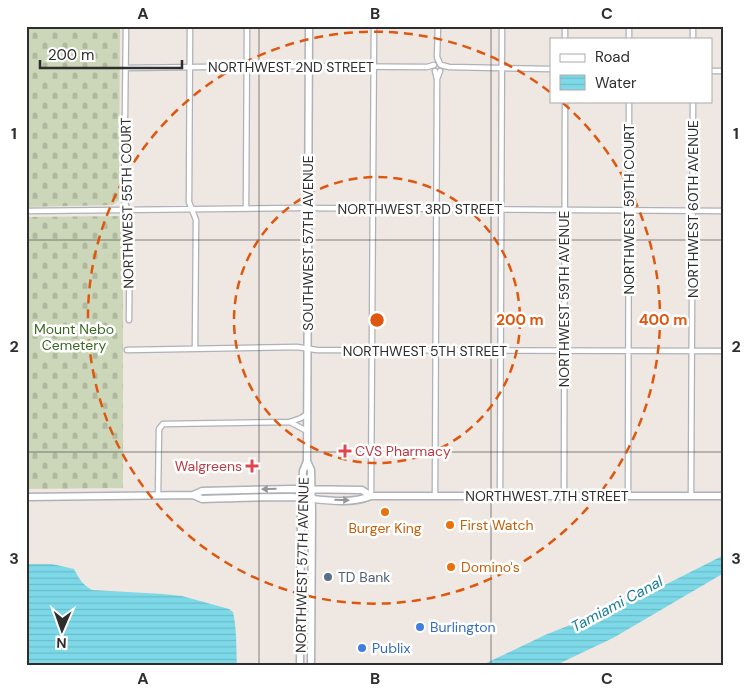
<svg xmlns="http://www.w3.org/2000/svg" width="750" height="692" viewBox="0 0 750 692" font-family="'DM Sans',sans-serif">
	<defs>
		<pattern id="cemetery-stones" width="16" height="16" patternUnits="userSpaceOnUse" patternTransform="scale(1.25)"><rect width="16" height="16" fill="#ccd7ba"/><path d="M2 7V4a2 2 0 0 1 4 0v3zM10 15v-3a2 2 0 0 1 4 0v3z" fill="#b0b9a0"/></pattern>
		<pattern id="water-rules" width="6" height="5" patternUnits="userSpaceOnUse" patternTransform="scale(1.25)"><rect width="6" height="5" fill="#7dd9e8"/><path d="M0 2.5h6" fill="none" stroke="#6cbbc7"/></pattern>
	</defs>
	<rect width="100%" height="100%" fill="#eee7e2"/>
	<path fill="url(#cemetery-stones)" d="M26 26H120L119 200 113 205 26 207Z
		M123 216V488L26 489V217Z"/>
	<path fill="url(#water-rules)" d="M724 555V573L613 638 554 666H480L545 635 645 595Z
		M26 564H52L74 569C79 579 83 585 92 590L163 594 182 596 229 609 233 612C237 630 236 648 237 666H26Z"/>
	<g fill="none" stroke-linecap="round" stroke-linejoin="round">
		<g stroke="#aeb1b9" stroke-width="7">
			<path id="street" d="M126 26 124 200 130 217 129 320
				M190 26 189 202 196 220 195 349
				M438 26 437 57 440 64
				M565 26V39
				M629 39V26
				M693 39V26
				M441 65 449 67 551 69
				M125 68 278 66 427 67 434 65
				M435 71 437 79 435 496
				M711 71H724
				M437 79 440 71
				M246 209 247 26
				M26 211 298 208 724 211
				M127 350 297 347 317 350 724 351
				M290 422 307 431
				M158 495 159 429 163 424 290 422 301 418 307 414
				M371 496 374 26
				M564 496 565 101
				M628 496 629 101
				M691 496 693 101
				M500 497 502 26"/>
		</g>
		<g stroke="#aeb1b9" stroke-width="9">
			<path id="secondary" d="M307 461 311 470 312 512 311 666
				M193 495 202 499C231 498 261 497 291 497 317 498 346 506 371 496H724
				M26 497 193 495 202 491 293 489 362 490 371 496
				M300 666 301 512 303 471 307 461 309 26"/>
		</g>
		<use href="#street" stroke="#fff" stroke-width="4.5"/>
		<use href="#secondary" stroke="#fff" stroke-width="6"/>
	</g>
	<defs><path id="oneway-solid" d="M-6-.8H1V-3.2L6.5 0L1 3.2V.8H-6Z" transform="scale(1.25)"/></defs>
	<g fill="#969696">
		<use href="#oneway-solid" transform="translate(269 489) rotate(179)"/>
		<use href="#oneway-solid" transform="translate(342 500) rotate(1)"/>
	</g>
	<path fill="none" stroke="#2e2e2e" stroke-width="1" stroke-opacity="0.55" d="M259 26V666M491 26V666M26 240H724M26 452H724"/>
	<g fill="none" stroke="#df570e" stroke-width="2.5" stroke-dasharray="9 6">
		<circle cx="377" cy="320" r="143"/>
		<path d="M563 103A286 286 0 1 1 551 93"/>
	</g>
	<g fill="#e0444e" stroke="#fff" stroke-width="2">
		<path d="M342.5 443.5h5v5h5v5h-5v5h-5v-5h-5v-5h5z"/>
		<path d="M249.5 458.5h5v5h5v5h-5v5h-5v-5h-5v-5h5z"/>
	</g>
	<g fill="#e8710a" stroke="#fff" stroke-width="2">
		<circle cx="385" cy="512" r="5"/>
		<circle cx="450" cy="525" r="5"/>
		<circle cx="451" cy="567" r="5"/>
	</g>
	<circle fill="#5c6f8a" stroke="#fff" stroke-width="2" cx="328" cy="577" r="5"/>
	<g fill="#3f7fe0" stroke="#fff" stroke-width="2">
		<circle cx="420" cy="627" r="5"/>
		<circle cx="362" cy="648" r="5"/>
	</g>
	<g text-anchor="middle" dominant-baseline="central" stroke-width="5" stroke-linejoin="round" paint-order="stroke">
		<g font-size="14" fill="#2e2e2e" stroke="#fff">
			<text x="291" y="67">NORTHWEST 2ND STREET</text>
			<text transform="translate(127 203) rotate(-91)">NORTHWEST 55TH COURT</text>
			<text x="420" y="209">NORTHWEST 3RD STREET</text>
			<text transform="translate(629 209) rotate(-90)">NORTHWEST 59TH COURT</text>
			<text transform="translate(693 209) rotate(-90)">NORTHWEST 60TH AVENUE</text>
			<text transform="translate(308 243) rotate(-90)">SOUTHWEST 57TH AVENUE</text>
			<text transform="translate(564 299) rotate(-90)">NORTHWEST 59TH AVENUE</text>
			<text x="425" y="351">NORTHWEST 5TH STREET</text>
			<text x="547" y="496">NORTHWEST 7TH STREET</text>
			<text transform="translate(302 565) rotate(-89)">NORTHWEST 57TH AVENUE</text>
		</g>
		<g font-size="14" fill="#386920" stroke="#fff">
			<text x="74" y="329">Mount Nebo<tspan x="74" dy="16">Cemetery</tspan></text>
		</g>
		<g font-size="14" fill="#be3a42" stroke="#fff" text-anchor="start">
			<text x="355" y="451">CVS Pharmacy</text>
			<text x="242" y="466" text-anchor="end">Walgreens</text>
		</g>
		<g font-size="14" fill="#c56008" stroke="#fff" text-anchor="start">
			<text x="460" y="525">First Watch</text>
			<text x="385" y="528" text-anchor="middle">Burger King</text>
			<text x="461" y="567">Domino's</text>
		</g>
		<g font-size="14" fill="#4e5e75" stroke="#fff" text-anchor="start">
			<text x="338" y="577">TD Bank</text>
		</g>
		<g font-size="14" fill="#366cbe" stroke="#fff" text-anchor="start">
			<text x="430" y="627">Burlington</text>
			<text x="372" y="648">Publix</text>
		</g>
		<g font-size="15" font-style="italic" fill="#177c99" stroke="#fff">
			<text transform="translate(617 604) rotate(-28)">Tamiami Canal</text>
		</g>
	</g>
	<circle cx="377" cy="320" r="8" fill="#df570e" stroke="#fff" stroke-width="2.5"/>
	<g font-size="15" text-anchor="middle" font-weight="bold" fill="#df570e" stroke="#fff" stroke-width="5" stroke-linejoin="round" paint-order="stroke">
		<text x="520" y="325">200 m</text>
		<text x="663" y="325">400 m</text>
	</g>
	<rect width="750" height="692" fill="none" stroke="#ffffff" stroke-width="55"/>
	<rect x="550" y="38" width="162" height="65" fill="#ffffff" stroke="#ababab"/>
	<rect x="560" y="54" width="25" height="8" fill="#ffffff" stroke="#ababab"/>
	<text x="595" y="62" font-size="15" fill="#2e2e2e">Road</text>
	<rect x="560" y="75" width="25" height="15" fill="url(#water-rules)" stroke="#ababab"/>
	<text x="595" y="88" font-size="15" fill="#2e2e2e">Water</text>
	<g transform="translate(62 630) rotate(182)" stroke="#ffffff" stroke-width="4" paint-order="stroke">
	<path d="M0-4L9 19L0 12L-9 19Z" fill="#2e2e2e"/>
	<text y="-8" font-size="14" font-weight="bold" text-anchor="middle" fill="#2e2e2e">N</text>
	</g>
	<path d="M40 60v8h142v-8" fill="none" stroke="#2e2e2e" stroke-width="2.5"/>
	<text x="48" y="60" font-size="15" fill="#2e2e2e" stroke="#ffffff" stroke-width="4" paint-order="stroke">200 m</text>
	<rect x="28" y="28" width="694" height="636" fill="none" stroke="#2e2e2e" stroke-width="2"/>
	<g font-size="16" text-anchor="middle" font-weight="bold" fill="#2e2e2e">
		<text x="143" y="19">A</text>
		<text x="375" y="19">B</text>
		<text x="607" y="19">C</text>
		<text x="14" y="139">1</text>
		<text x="736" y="139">1</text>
		<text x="14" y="352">2</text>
		<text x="736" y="352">2</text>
		<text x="14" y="564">3</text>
		<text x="736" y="564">3</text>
		<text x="143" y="684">A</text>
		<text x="375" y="684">B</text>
		<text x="607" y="684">C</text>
	</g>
</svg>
